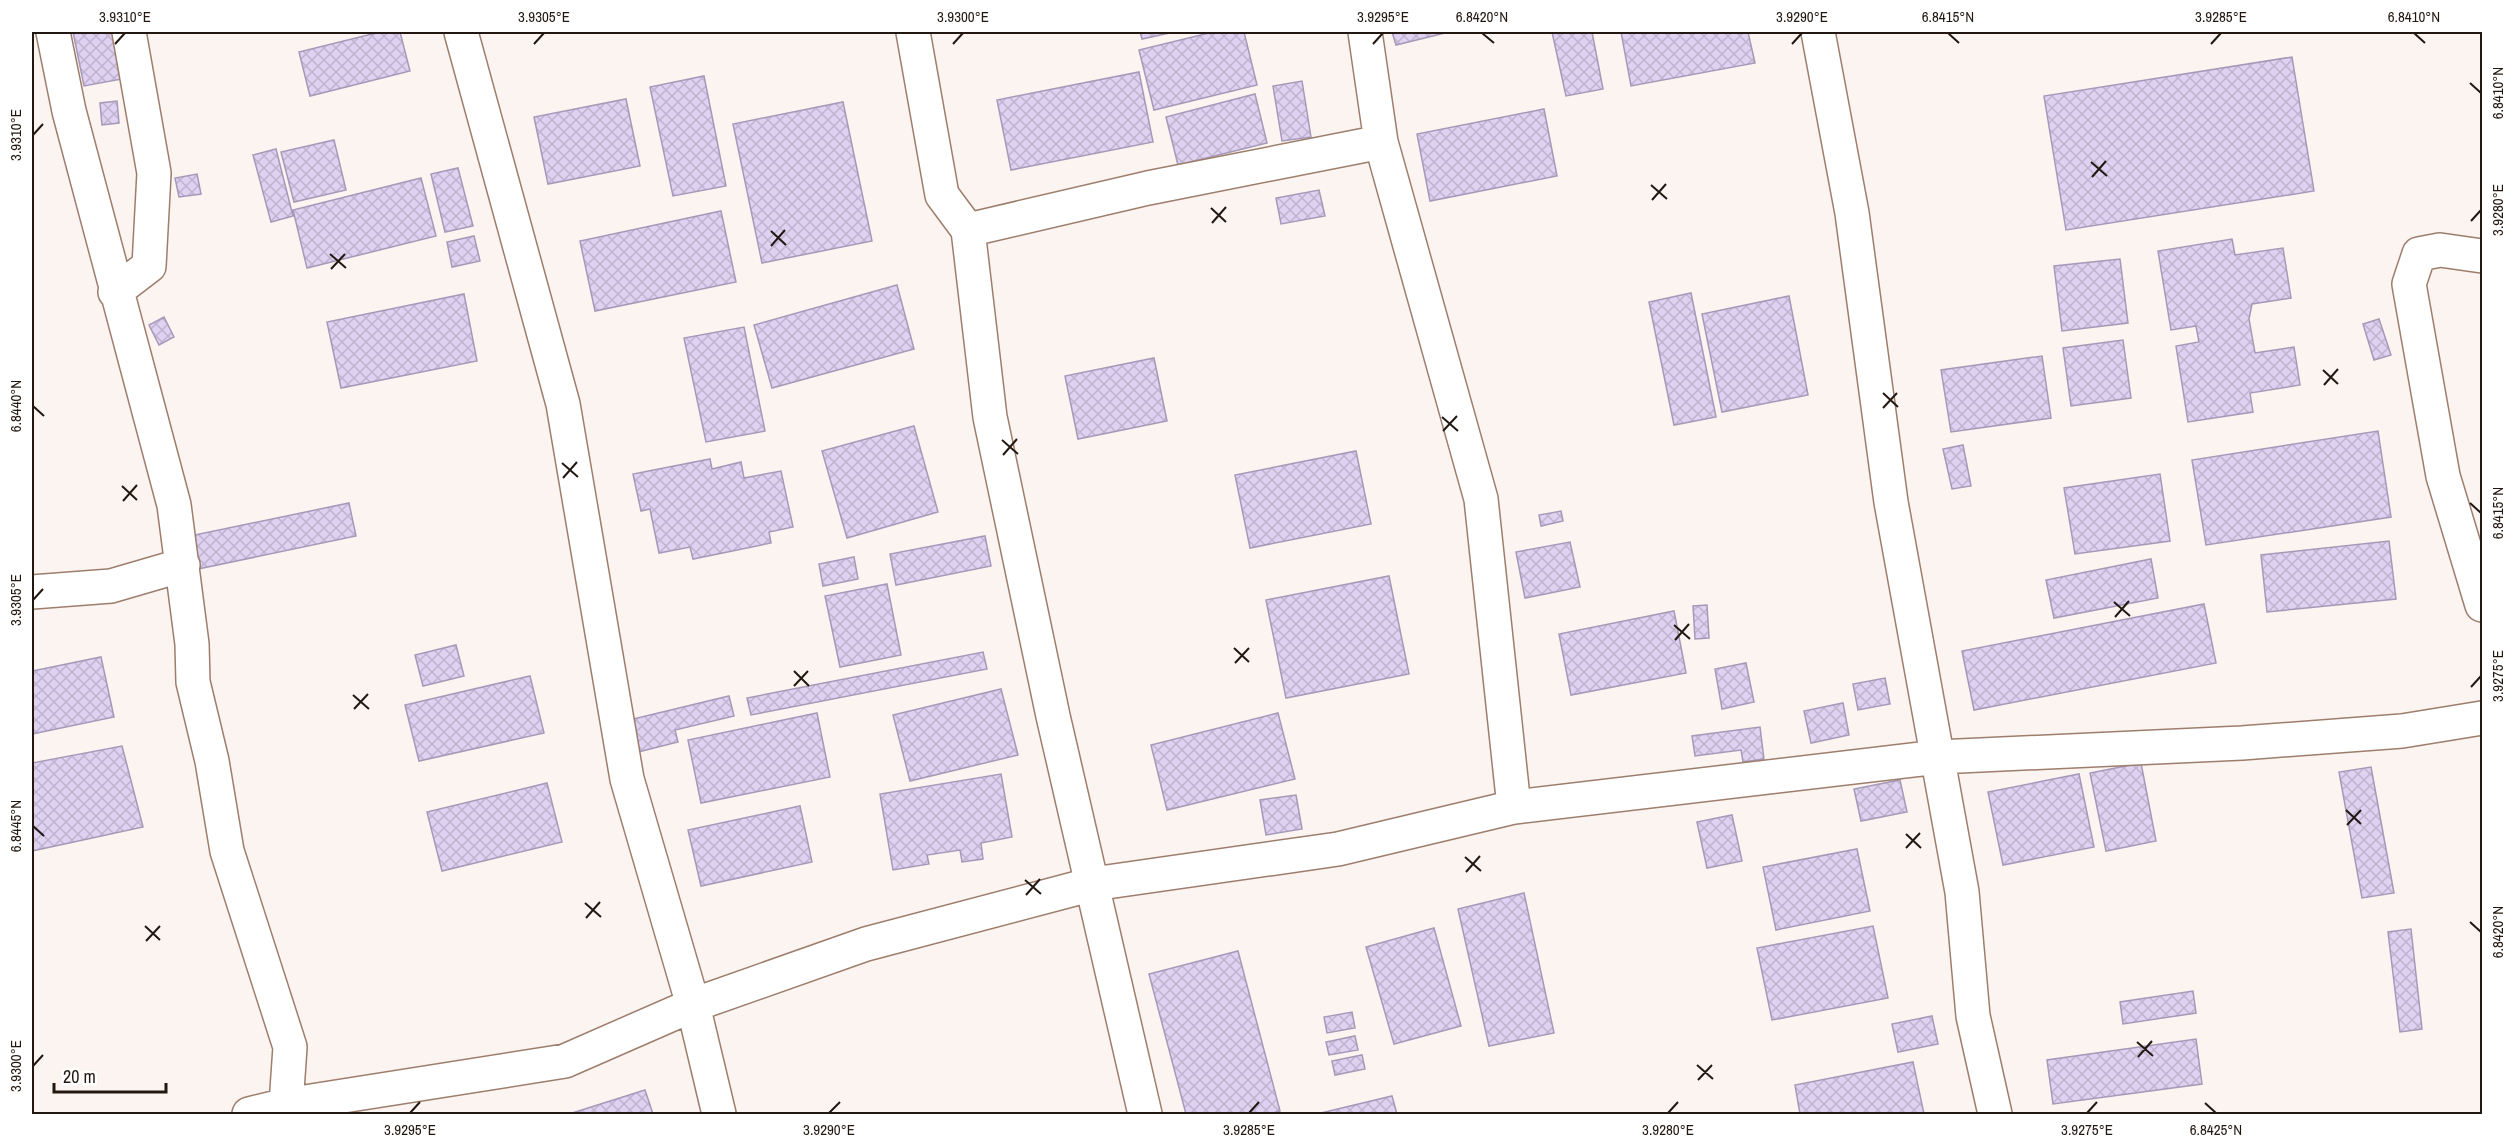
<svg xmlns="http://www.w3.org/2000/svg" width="2514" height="1146" viewBox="0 0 2514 1146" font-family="'Archivo Narrow',sans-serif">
	<defs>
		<pattern id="building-cross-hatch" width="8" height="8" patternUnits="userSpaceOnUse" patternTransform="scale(1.5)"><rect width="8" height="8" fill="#ded1f1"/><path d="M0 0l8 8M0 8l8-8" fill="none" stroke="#beb3ce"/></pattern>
	</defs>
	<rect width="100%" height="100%" fill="#fbf4f0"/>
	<path fill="url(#building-cross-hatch)" stroke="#a699b8" stroke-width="1.5" d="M73 32H113L122 79 84 86Z
		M380 32H400L410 71 310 96 299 52Z
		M1140 32H1174L1142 39Z
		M1213 32H1244L1257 85 1154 110 1139 50Z
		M1392 32H1449L1396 45Z
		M1552 32H1592L1603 89 1566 96Z
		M1621 32H1748L1755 63 1631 86Z
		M2292 57 2314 191 2066 230 2044 96Z
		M1139 72 1153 142 1011 170 997 100Z
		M704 76 726 186 673 196 650 87Z
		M1302 81 1311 137 1282 141 1273 86Z
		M1255 94 1267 143 1178 165 1166 117Z
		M626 99 640 166 548 184 534 117Z
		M117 101 119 123 102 125 100 103Z
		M843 102 872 241 762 263 733 124Z
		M1544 109 1557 176 1430 201 1417 134Z
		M334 140 346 190 294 202 281 152Z
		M276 149 293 216 271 222 253 155Z
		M458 168 473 226 445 232 431 174Z
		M197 174 201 194 179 197 175 178Z
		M421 178 436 236 307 268 293 210Z
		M1319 190 1325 216 1281 224 1276 198Z
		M721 211 736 282 595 311 580 241Z
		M474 236 480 261 452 267 447 242Z
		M2232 239 2235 255 2283 248 2291 298 2252 304 2249 319 2255 353 2294 347 2300 385 2250 393 2253 412 2188 422 2176 346 2199 342 2196 326 2171 330 2158 251Z
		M2120 259 2128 323 2062 331 2054 266Z
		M897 285 914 349 772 388 754 325Z
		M1691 293 1716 417 1674 425 1649 302Z
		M464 294 477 361 341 388 327 322Z
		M1789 296 1808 395 1722 412 1702 314Z
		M164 317 174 337 159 345 149 325Z
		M2379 319 2391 355 2374 360 2363 324Z
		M744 327 765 431 706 442 684 338Z
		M2123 340 2131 398 2071 406 2063 348Z
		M2042 356 2051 418 1951 432 1941 370Z
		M1154 358 1167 421 1078 439 1065 376Z
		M914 426 938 512 847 538 822 451Z
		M2378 431 2391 517 2206 545 2192 460Z
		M1963 445 1971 486 1952 489 1943 449Z
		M1356 451 1371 524 1250 548 1235 475Z
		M710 459 712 469 741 462 744 478 781 471 793 527 769 532 771 543 693 559 690 547 659 553 650 509 641 511 633 474Z
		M2160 474 2170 541 2075 554 2064 488Z
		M349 503 356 536 193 570 185 537Z
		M1561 511 1563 521 1541 526 1539 515Z
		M985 536 991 566 896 585 890 554Z
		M2389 541 2396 599 2267 612 2261 555Z
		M1570 542 1580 587 1525 598 1516 552Z
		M854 557 858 579 823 586 819 564Z
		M2151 559 2158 598 2054 618 2046 580Z
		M1389 576 1409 674 1286 698 1266 600Z
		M887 584 901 655 840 667 825 596Z
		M2204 604 2216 663 1974 710 1962 651Z
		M1707 605 1709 638 1695 639 1693 606Z
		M1674 611 1686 673 1571 695 1559 634Z
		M456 645 464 676 423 686 415 655Z
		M983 652 987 669 751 715 747 698Z
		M101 657 114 717 32 734V671Z
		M1746 663 1754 702 1722 709 1715 669Z
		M530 676 544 733 419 761 405 705Z
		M1885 678 1890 704 1858 710 1853 684Z
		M1001 689 1018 755 910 781 893 715Z
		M729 696 734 716 675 730 678 742 638 752 629 720Z
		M1843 703 1849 735 1811 743 1804 711Z
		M817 713 830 777 701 803 688 740Z
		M1278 713 1295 779 1167 810 1151 745Z
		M1760 727 1764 759 1743 762 1741 750 1695 756 1692 736Z
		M122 746 143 827 32 851V763Z
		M2141 763 2156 841 2106 851 2090 773Z
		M2371 767 2394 893 2362 898 2339 772Z
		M1001 774 1012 837 981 843 983 859 962 862 960 850 927 855 929 864 893 870 880 794Z
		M2079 774 2094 847 2003 865 1988 792Z
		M1900 780 1907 812 1861 821 1854 789Z
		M547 783 562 842 442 871 427 812Z
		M1296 795 1302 829 1266 835 1260 800Z
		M800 806 812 862 701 886 688 830Z
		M1732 815 1742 861 1707 868 1697 822Z
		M1857 849 1870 911 1776 930 1763 867Z
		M1524 893 1554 1033 1489 1046 1458 909Z
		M1873 926 1888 998 1772 1020 1757 948Z
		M1434 928 1461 1026 1394 1044 1366 947Z
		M2411 929 2422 1029 2400 1032 2388 932Z
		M1238 951 1280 1111 1269 1114H1186L1149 974Z
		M2193 991 2196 1013 2123 1024 2120 1002Z
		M1352 1012 1355 1028 1327 1033 1324 1017Z
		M1932 1016 1938 1044 1898 1052 1892 1024Z
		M1355 1036 1358 1050 1329 1055 1326 1042Z
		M2196 1039 2202 1084 2053 1104 2047 1060Z
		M1362 1055 1365 1069 1335 1075 1332 1061Z
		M1913 1062 1924 1114H1800L1795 1085Z
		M645 1090 653 1114H569Z
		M1392 1096 1397 1114 1321 1113Z"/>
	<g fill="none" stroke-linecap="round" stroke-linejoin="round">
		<g stroke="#9d7e6d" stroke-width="36">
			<path id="minor" d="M53 32 69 111 174 505 192 644 193 682 212 761 227 851 290 1047 286 1105 288 1114
				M461 32 563 404 627 779 693 1005 719 1114
				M913 32 942 195 968 230 990 417 1053 716 1145 1114
				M1365 32 1381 142 1481 499 1514 807
				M1818 32 1852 213 1891 502 1962 892 1973 1016 1995 1114
				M968 230 1148 188 1381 142
				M2482 256 2440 250 2419 254 2409 284 2443 476 2482 605
				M115 292 149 266 154 173 129 32
				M32 592 111 586 183 565
				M249 1114 286 1105 565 1061 693 1005 866 944 1093 884 1338 849 1514 807 1938 757 2242 743 2402 731 2482 718"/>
		</g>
		<use href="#minor" stroke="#fff" stroke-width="33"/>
	</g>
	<path fill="none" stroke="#231811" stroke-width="2" d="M1482 33 1494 43M1948 33 1959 43M2414 33 2425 43M115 44 125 33M534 44 544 33M953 44 963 33M1373 44 1383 33M1792 44 1802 33M2211 44 2221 33M2470 83 2481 93M33 135 43 124M2091 162 2107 176M2092 177 2106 161M1651 185 1667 199M1652 200 1666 184M1211 208 1226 222M2471 221 2481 210M1212 223 1226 207M771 231 786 245M771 246 785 230M330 254 346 268M331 269 345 254M2323 370 2338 384M2324 385 2338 369M1883 393 1898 407M33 406 44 416M1883 408 1897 393M1442 417 1458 431M1443 431 1457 416M1002 440 1018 454M1003 455 1017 439M562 463 578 477M563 478 577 462M122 486 137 500M123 501 137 485M2470 503 2481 513M33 600 43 589M2114 602 2130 616M2115 617 2129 601M1674 625 1690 639M1675 640 1689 624M1234 648 1249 662M1235 663 1249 648M794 671 809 686M794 686 808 671M2471 687 2481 676M353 695 369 709M354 709 368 694M2346 810 2361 824M2347 825 2361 810M33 826 44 836M1906 834 1921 848M1906 848 1920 833M1465 857 1481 871M1466 872 1480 856M1025 880 1041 894M1026 895 1040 879M585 903 601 917M586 918 600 902M2470 922 2481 932M145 926 160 940M146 941 160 926M2137 1042 2153 1056M2138 1057 2152 1041M1697 1065 1713 1079M33 1066 43 1055M1698 1080 1712 1065M2205 1103 2216 1113M410 1113 420 1102M829 1113 840 1102M1249 1113 1259 1102M1668 1113 1678 1102M2087 1113 2097 1102"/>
	<rect width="2514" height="1146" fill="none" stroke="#ffffff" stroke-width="66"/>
	<path d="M54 1083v9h112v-9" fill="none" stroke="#231811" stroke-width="3"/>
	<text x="63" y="1083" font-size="18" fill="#231811" stroke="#ffffff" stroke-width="4.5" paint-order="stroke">20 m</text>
	<rect x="33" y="33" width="2448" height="1080" fill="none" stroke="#231811" stroke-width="2"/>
	<g font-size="15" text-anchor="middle" fill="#231811">
		<text x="125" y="22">3.9310°E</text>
		<text x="544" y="22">3.9305°E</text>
		<text x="963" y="22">3.9300°E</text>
		<text x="1383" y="22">3.9295°E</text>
		<text x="1482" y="22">6.8420°N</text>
		<text x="1802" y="22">3.9290°E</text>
		<text x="1948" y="22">6.8415°N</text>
		<text x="2221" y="22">3.9285°E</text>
		<text x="2414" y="22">6.8410°N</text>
		<text transform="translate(2498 93) rotate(-90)" y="5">6.8410°N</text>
		<text transform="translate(16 135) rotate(-90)" y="5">3.9310°E</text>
		<text transform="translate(2498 210) rotate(-90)" y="5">3.9280°E</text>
		<text transform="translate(16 406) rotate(-90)" y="5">6.8440°N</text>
		<text transform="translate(2498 513) rotate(-90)" y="5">6.8415°N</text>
		<text transform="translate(16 600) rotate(-90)" y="5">3.9305°E</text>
		<text transform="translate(2498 676) rotate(-90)" y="5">3.9275°E</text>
		<text transform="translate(16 826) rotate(-90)" y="5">6.8445°N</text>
		<text transform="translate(2498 932) rotate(-90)" y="5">6.8420°N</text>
		<text transform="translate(16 1066) rotate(-90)" y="5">3.9300°E</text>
		<text x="410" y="1135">3.9295°E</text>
		<text x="829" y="1135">3.9290°E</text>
		<text x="1249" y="1135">3.9285°E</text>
		<text x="1668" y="1135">3.9280°E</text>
		<text x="2087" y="1135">3.9275°E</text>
		<text x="2216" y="1135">6.8425°N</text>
	</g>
</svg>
